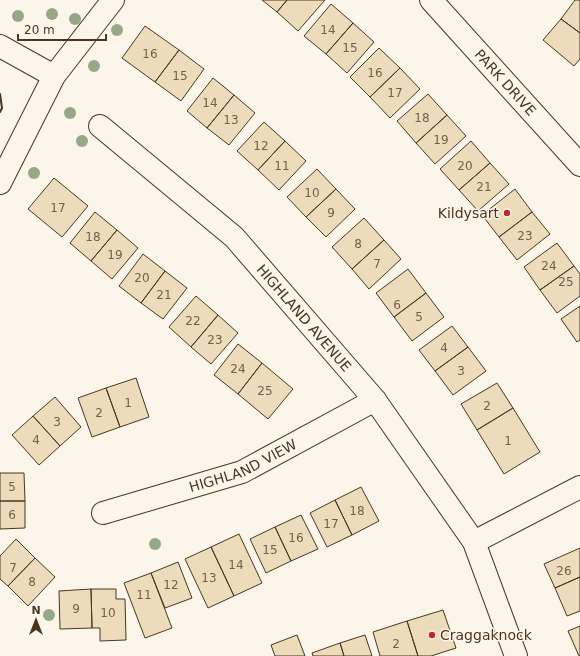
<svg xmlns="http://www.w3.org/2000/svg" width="580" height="656" viewBox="0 0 580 656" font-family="'DejaVu Sans',sans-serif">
	<rect width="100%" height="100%" fill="#fbf6e9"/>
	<path fill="#ecdcbc" stroke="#4a3520" d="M262 0H287L277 12Z
		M287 0H325L298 31 277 12Z
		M575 0H580V33L561 19Z
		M331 4 353 23 326 54 304 36Z
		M561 19 580 33V59L574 66 543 40Z
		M353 23 374 42 347 73 326 54Z
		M145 26 179 50 155 82 122 58Z
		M379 48 400 68 370 97 350 77Z
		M179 50 204 69 181 101 155 82Z
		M400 68 420 89 390 118 370 97Z
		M213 78 234 95 207 128 187 111Z
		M428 94 447 115 416 143 397 121Z
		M234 95 255 113 229 145 207 128Z
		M447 115 466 136 435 164 416 143Z
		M264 122 285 141 258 170 237 151Z
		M285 141 306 161 279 190 258 170Z
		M471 141 490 163 459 190 440 169Z
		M490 163 509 184 478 211 459 190Z
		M317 169 336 189 306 217 287 197Z
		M54 178 88 206 62 237 28 209Z
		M336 189 355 209 326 237 306 217Z
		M515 189 532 212 499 237 482 215Z
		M95 212 117 230 91 261 70 243Z
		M532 212 550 234 517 260 499 237Z
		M364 218 384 240 352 269 332 247Z
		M117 230 138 248 112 279 91 261Z
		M384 240 401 259 369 289 352 269Z
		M557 243 574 266 540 290 524 267Z
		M143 254 165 271 141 303 119 286Z
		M574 266 580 274V296L557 313 540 290Z
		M408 269 426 293 394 317 376 293Z
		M165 271 187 288 163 319 141 303Z
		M426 293 444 317 412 341 394 317Z
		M196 296 218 315 191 347 169 327Z
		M580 306V340L577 342 561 319Z
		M218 315 238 333 211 364 191 347Z
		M452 326 468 347 435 371 419 350Z
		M238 344 262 363 238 394 214 375Z
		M468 347 486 371 453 395 435 371Z
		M262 363 293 389 268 419 238 394Z
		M136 378 149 417 120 427 106 388Z
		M497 383 513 408 477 430 461 404Z
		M106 388 120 427 92 437 78 398Z
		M55 397 81 427 60 446 33 416Z
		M513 408 540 452 504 474 477 430Z
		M33 416 60 446 39 465 12 435Z
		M0 473H24L25 501H0Z
		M361 487 379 521 352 535 335 500Z
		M335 500 352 535 327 547 310 513Z
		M0 501H25V528L0 529Z
		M301 515 318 549 291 561 275 527Z
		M275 527 291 561 266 573 250 539Z
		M239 534 262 583 234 596 211 547Z
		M16 539 35 558 8 586 0 579V556Z
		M211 547 234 596 208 608 185 559Z
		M580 548V577L555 588 544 564Z
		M35 558 55 577 28 606 8 586Z
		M178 562 192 598 165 608 151 573Z
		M151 573 172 628 145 638 124 583Z
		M580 577V611L567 616 555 588Z
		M91 589H116V599H125L126 640 100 641V628H92Z
		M91 589 92 628 60 629 59 591Z
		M443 610 456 648 431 656H418L407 621Z
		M407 621 418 656H380L373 632Z
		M580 626V656H579L568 631Z
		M297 635 305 656H275L271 645Z
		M365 635 372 656H344L340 643Z
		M340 643 344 656H313L312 653Z"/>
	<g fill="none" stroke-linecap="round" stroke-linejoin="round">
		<g stroke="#4a3520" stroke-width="24">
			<g id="street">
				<path id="s1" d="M431 0 580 165"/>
				<path d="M0 46 54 76"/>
				<path id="s2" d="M100 126 234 237 375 400 474 542 516 656"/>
				<path d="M0 183 54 76 113 0"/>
				<path id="s3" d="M103 513 242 472 375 400"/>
				<path d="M474 542 580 487"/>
			</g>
		</g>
		<use href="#street" stroke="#fbf6e9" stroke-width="22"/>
		<path stroke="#4a3520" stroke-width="2" d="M0 94 2 108 0 112"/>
	</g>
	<g fill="#96a887">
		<circle cx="52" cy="14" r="6"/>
		<circle cx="18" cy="16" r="6"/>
		<circle cx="75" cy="19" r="6"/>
		<circle cx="117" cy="30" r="6"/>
		<circle cx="94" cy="66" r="6"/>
		<circle cx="70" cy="113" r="6"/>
		<circle cx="82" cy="141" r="6"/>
		<circle cx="34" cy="173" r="6"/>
		<circle cx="155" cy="544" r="6"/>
		<circle cx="49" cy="615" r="6"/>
	</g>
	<g fill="#c62828" stroke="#fbf6e9" stroke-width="1.5">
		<circle cx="507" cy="213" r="4"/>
		<circle cx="432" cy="635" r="4"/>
	</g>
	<g text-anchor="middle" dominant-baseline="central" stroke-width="3" stroke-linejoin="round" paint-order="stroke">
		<g font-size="12" fill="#725f47">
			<text x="328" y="30">14</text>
			<text x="350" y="48">15</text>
			<text x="150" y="54">16</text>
			<text x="375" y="73">16</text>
			<text x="180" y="76">15</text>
			<text x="395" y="93">17</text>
			<text x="210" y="103">14</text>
			<text x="422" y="118">18</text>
			<text x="231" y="120">13</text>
			<text x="441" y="140">19</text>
			<text x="261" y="146">12</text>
			<text x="282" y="166">11</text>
			<text x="465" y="166">20</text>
			<text x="484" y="187">21</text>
			<text x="312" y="193">10</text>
			<text x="58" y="208">17</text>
			<text x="331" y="213">9</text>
			<text x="525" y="236">23</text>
			<text x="93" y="237">18</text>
			<text x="358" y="244">8</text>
			<text x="115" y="255">19</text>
			<text x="377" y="264">7</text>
			<text x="549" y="266">24</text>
			<text x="142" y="278">20</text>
			<text x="566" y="282">25</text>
			<text x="164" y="295">21</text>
			<text x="397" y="305">6</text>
			<text x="419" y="317">5</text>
			<text x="193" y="321">22</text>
			<text x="215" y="340">23</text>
			<text x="444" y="348">4</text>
			<text x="238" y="369">24</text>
			<text x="461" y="371">3</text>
			<text x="265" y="391">25</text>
			<text x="128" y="403">1</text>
			<text x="487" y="406">2</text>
			<text x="99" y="413">2</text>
			<text x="57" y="422">3</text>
			<text x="36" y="440">4</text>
			<text x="508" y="441">1</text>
			<text x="12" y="487">5</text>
			<text x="357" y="511">18</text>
			<text x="12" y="515">6</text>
			<text x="331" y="524">17</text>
			<text x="296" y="538">16</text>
			<text x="270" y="550">15</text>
			<text x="236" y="565">14</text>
			<text x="13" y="568">7</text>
			<text x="564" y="571">26</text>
			<text x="209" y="578">13</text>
			<text x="32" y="582">8</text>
			<text x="171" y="585">12</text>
			<text x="144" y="595">11</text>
			<text x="76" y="609">9</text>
			<text x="108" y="613">10</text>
			<text x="396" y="644">2</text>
		</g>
		<g font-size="14" fill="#4a3520" stroke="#fbf6e9">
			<text stroke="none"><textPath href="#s1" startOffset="111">PARK DRIVE</textPath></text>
			<text stroke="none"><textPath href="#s2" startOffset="281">HIGHLAND AVENUE</textPath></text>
			<text stroke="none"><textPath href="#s3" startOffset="148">HIGHLAND VIEW</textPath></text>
		</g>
		<g font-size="14" fill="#4a3520" stroke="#fbf6e9" text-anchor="end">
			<text x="499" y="213">Kildysart</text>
			<text x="440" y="635" text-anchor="start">Craggaknock</text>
		</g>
	</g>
	<g transform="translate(36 620)" stroke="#fbf6e9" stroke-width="3" paint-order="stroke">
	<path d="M0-3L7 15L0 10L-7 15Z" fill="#4a3520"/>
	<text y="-6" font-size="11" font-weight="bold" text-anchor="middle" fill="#4a3520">N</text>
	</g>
	<path d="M18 34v6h88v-6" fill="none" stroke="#4a3520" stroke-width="2"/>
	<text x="24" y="34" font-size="12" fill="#4a3520" stroke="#fbf6e9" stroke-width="3" paint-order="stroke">20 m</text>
</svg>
